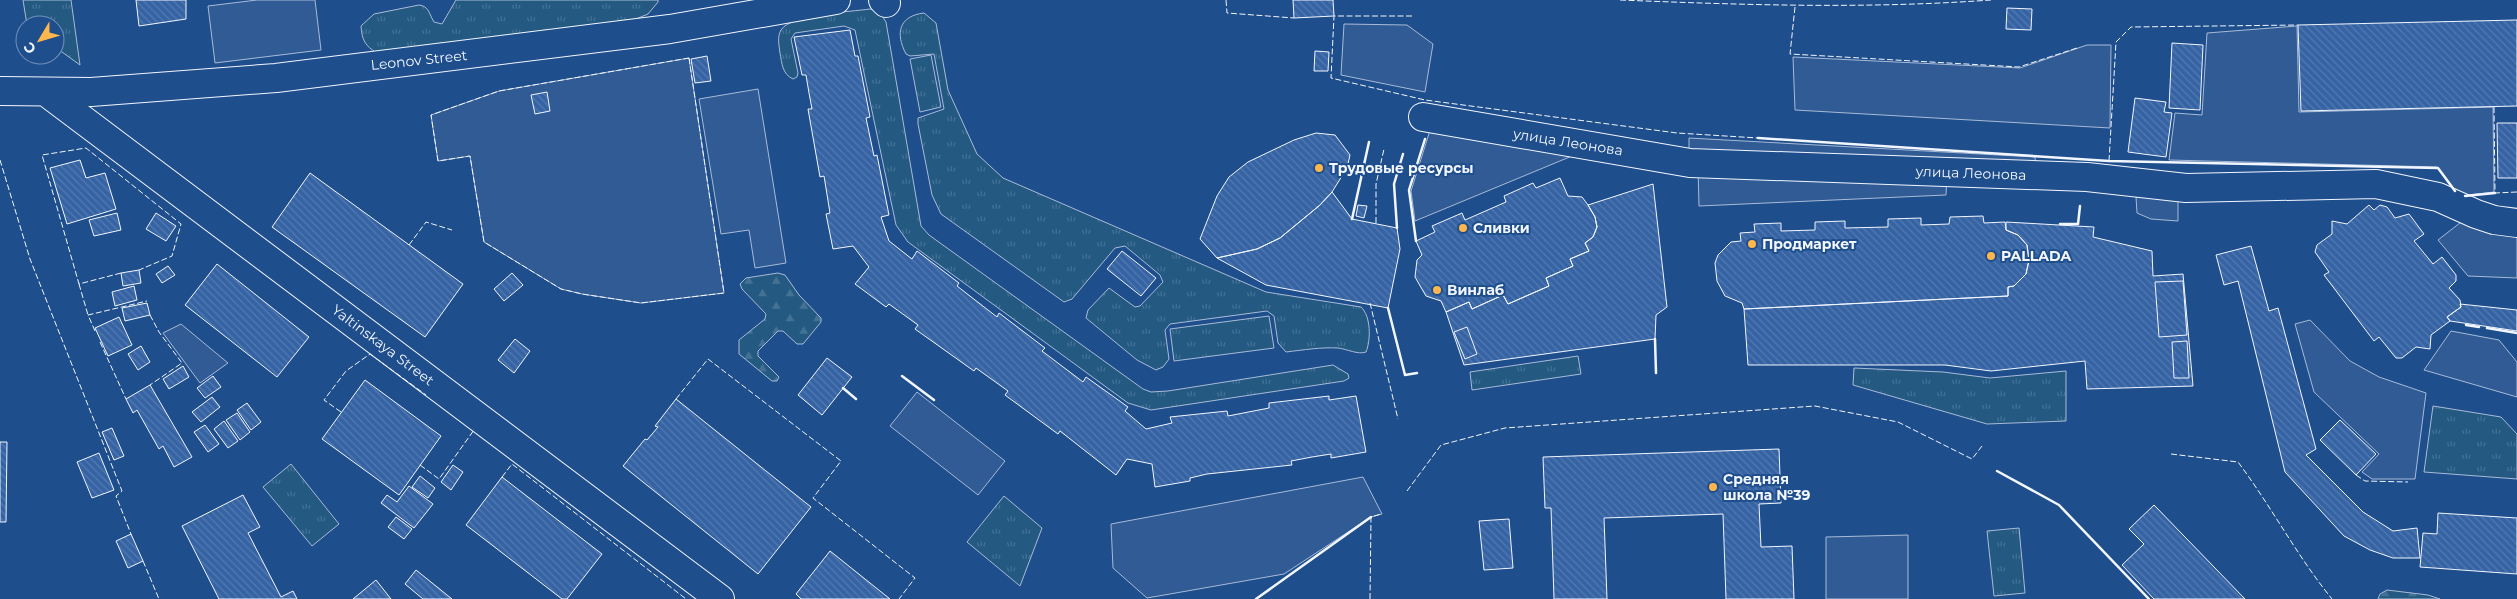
<svg xmlns="http://www.w3.org/2000/svg" width="2517" height="599" viewBox="0 0 2517 599" font-family="Montserrat,sans-serif">
	<defs>
		<pattern id="grass-tufts" width="24" height="20" patternUnits="userSpaceOnUse" patternTransform="scale(1.25)"><rect width="24" height="20" fill="#245a82"/><path d="M3 7l-1-3M5 7V3M7 7l1-3M15 17l-1-3M17 17v-4M19 17l1-3" fill="none" stroke="#447295"/></pattern>
		<pattern id="forest-firs" width="22" height="20" patternUnits="userSpaceOnUse" patternTransform="scale(1.25)"><rect width="22" height="20" fill="#245a82"/><path d="M5 1l3.5 6h-7zM16 11l3.5 6h-7z" fill="#447295"/></pattern>
		<pattern id="building-back-hatch" width="6" height="6" patternUnits="userSpaceOnUse" patternTransform="scale(1.25)"><rect width="6" height="6" fill="#3563a3"/><path d="M-1 5l2 2M0 0l6 6M5-1l2 2" fill="none" stroke="#537ab1"/></pattern>
	</defs>
	<rect width="100%" height="100%" fill="#1f4e8c"/>
	<path fill="url(#grass-tufts)" stroke="#a8bbd7" d="M23 0H71L80 65 55 47V25H27Z
		M456 0H658V2L648 14 636 19 377 53C365 46 362 40 361 26L374 14 419 5C429 6 429 14 434 22L442 24Z
		M870 9 879 11 886 22 921 226 929 235 1143 389 1151 392 1168 391 1333 365 1348 374 1349 378 1344 381 1151 410 1128 403 908 242 896 225 855 30 844 26 795 33 791 39 798 73 797 77 793 79C782 74 782 63 780 53 779 45 777 37 781 30 791 14 850 12 870 9Z
		M924 13 936 23 948 90 977 154 1003 178 1266 292 1361 307C1371 316 1371 340 1366 352 1358 355 1347 349 1338 348 1321 347 1303 350 1286 352L1278 343 1274 316 1267 311 1170 324 1165 330 1169 359 1163 367 1156 370 1137 360 1086 318 1088 310 1109 288 1135 307 1140 306 1163 282 1160 275 1125 246 1115 248 1072 299 1064 302 941 214 932 195 918 124V118L944 109 934 54 910 56 906 54C895 33 899 16 924 13Z
		M931 55 941 107 920 112 910 59Z
		M1269 316 1274 348 1174 361 1170 329Z
		M1578 356 1581 374 1472 390 1470 372Z
		M1854 368 1943 372 1990 378 2066 371V421L1987 424 1853 385Z
		M2433 406 2501 417 2517 434V479L2424 472Z
		M291 464 339 524 312 546 263 487Z
		M1004 496 1042 528 1020 586 967 542Z
		M2019 528 2025 593 1994 596 1987 531Z"/>
	<path fill="url(#forest-firs)" stroke="#a8bbd7" d="M778 273 785 275 799 295 821 318V322L803 344H797L783 331H778L758 351V356L779 377 777 381H772L739 354V340L765 319 766 314 742 289 740 284 746 278Z
		M2387 590 2428 595 2440 599H2378L2380 594Z"/>
	<path fill="#305b95" stroke="#a8bbd7" d="M257 0H315L321 50 215 63 208 6Z
		M1344 24 1407 25 1433 44 1425 92 1341 75Z
		M2297 26 2299 112 2493 107 2494 192 2459 196 2437 167 2169 160 2175 113 2202 115 2207 33Z
		M2087 45H2111L2110 128 1795 110 1793 57 2020 68Z
		M689 58 724 293 641 303 582 294 561 289 484 242 470 156 438 161 431 115 499 91Z
		M758 89 786 263 755 268 749 230 721 234 699 99Z
		M1431 127 1572 156 1415 221 1411 191Z
		M1689 138 2035 157 2036 170 1689 154Z
		M1698 167 1947 174 1946 195 1699 206Z
		M2136 197 2178 199V221L2151 219 2137 213Z
		M2465 219 2517 233V278L2468 276 2438 240Z
		M2310 320 2350 361 2379 377 2426 393 2415 479H2372L2362 472 2379 454 2314 392 2295 324Z
		M181 324 228 363 200 383 163 333Z
		M2451 331 2499 340 2517 362V397L2424 370Z
		M917 392 1005 461 978 495 890 426Z
		M1363 477 1382 514 1371 517 1284 574 1147 598 1113 568 1111 524Z
		M1908 535V599H1826V537Z"/>
	<path fill="url(#building-back-hatch)" stroke="#f2f6ff" d="M136 0H186V19L139 26Z
		M1293 0H1333L1334 16 1294 18Z
		M2007 8 2032 9 2031 30 2006 29Z
		M2517 20V106L2301 111 2298 25Z
		M850 30 855 56H858L870 117 866 118 874 156 877 155 889 215 881 217 889 241 912 259 917 251 959 283 957 286 997 317 999 313 1045 348 1042 351 1083 382 1086 377 1128 407 1125 411 1146 429 1172 423 1170 417 1227 411 1228 416 1269 408V403L1329 396V400L1356 396 1366 452 1331 458V454L1312 457 1291 461 1292 465 1207 474 1190 478V481L1155 487 1152 464 1127 459 1116 475 1060 431 1058 434 1005 395 1008 391 976 368 974 371 915 329 918 325 889 304 886 307 855 284 869 267 853 246 833 249 826 214 830 213 824 176 820 177 808 109H812L809 93 806 75H802L794 37Z
		M2172 43 2203 45 2200 110 2169 108Z
		M1315 51 1329 52 1328 71H1314Z
		M707 56 711 81 695 83 691 59Z
		M547 92 550 111 535 114 531 95Z
		M2135 98 2166 102 2164 112 2172 113 2166 157 2128 152Z
		M2497 123H2517V178H2498Z
		M1316 133 1335 135 1350 155 1347 168 1332 192 1320 205 1280 238 1257 249 1217 258 1200 239 1217 196 1229 177 1248 162 1294 140Z
		M80 160 86 178 105 173 116 209 67 224 50 168Z
		M310 173 463 284 425 337 272 227Z
		M1560 178 1568 196 1582 197 1588 205 1595 217 1597 227 1593 237 1585 243 1589 251 1570 259 1573 266 1546 278 1549 286 1508 304 1503 295 1472 309 1469 302 1446 312 1441 301 1426 296 1415 277 1417 260 1422 255 1416 241 1435 232 1432 226 1462 213 1465 220 1506 202 1504 196 1533 183 1536 188Z
		M1653 184 1667 307 1656 315 1655 339 1464 365 1446 312 1469 302 1472 309 1503 295 1508 304 1549 286 1546 278 1573 266 1570 259 1589 251 1585 243 1593 237 1597 227 1595 217 1588 205Z
		M1332 192 1352 219 1397 228 1400 249 1388 308 1266 285 1217 258 1257 249 1280 238 1320 205Z
		M1358 205 1367 206 1364 218 1356 216Z
		M2369 205 2374 210 2380 205 2387 207 2395 218 2409 214 2424 234 2414 241 2433 264 2442 257 2456 275V281L2449 288 2460 300 2461 307 2447 317 2450 321 2431 335 2430 349 2416 347 2402 358H2396L2379 337 2374 341 2324 275 2329 272 2315 252 2317 245 2332 234V221L2347 224Z
		M117 213 121 230 94 236 89 220Z
		M156 213 176 226 166 241 146 229Z
		M1983 216 1984 223 2005 222 2006 230 2018 235 2027 245 2029 260 2026 274 2014 286 2008 287V296L1744 309 1742 303 1725 296 1717 281 1715 263 1718 255 1731 242 1741 241 1740 233 1755 232 1754 224 1781 223V231L1815 230V222L1845 221V228L1888 227V219L1921 218V225L1949 224 1950 217Z
		M2006 222 2094 227 2093 237 2152 251 2153 276 2183 274 2193 386 2087 389 2085 361 1991 371 1945 365H1748L1744 309 2008 296V287L2014 286 2026 274 2029 260 2027 245 2018 235 2006 230Z
		M2251 246 2269 311 2278 308 2316 449 2306 455 2363 512 2393 531 2417 528 2420 558H2393L2370 550 2344 536 2285 472 2238 281 2224 285 2216 255Z
		M1122 251 1156 278 1141 296 1107 269Z
		M217 264 309 337 277 377 185 305Z
		M168 266 175 275 162 283 156 274Z
		M139 270 141 283 123 286 121 273Z
		M512 273 523 285 504 301 494 289Z
		M2183 281 2187 335 2159 337 2155 282Z
		M134 286 137 300 115 306 112 292Z
		M147 303 150 315 125 321 122 308Z
		M2460 304 2517 310V331L2450 321 2447 317 2461 307Z
		M119 317 132 345 108 356 95 328Z
		M1467 327 1477 354 1465 359 1454 332Z
		M515 339 530 351 514 373 498 360Z
		M2187 341 2189 378H2174L2172 342Z
		M141 346 150 362 138 370 128 354Z
		M827 358 852 377 822 415 798 395Z
		M183 366 189 377 169 389 163 379Z
		M213 376 221 387 205 398 197 388Z
		M365 380 441 436 399 495 322 439Z
		M150 385 192 457 174 467 163 446 159 449 137 410 133 413 126 399Z
		M212 397 220 407 201 422 192 412Z
		M676 399 811 507 758 574 623 466 645 439 647 440 658 427 655 426Z
		M247 403 261 422 251 430 237 410Z
		M237 413 250 432 240 440 226 420Z
		M2340 420 2376 454 2356 475 2320 440Z
		M224 421 238 441 228 448 214 429Z
		M205 425 219 444 208 452 194 432Z
		M112 428 124 456 114 460 102 432Z
		M0 442H7L6 522H0Z
		M1779 449 1781 503 1759 504 1761 547 1792 546 1794 599H1726L1723 514 1604 518 1607 599H1554L1551 508H1545L1543 457Z
		M99 453 114 490 92 498 77 462Z
		M453 465 463 472 451 490 441 482Z
		M420 476 435 488 428 498 412 487Z
		M502 477 602 554 567 599H562L466 525Z
		M409 486 433 504 414 528 381 503 387 495 397 502Z
		M243 495 260 527 248 533 281 597 293 591 297 599H219L182 526Z
		M2154 505 2245 599H2154L2122 565 2144 544 2129 529Z
		M2438 513 2517 518V574L2420 567 2423 533 2437 534Z
		M396 517 412 529 404 539 388 527Z
		M1509 519 1513 568 1484 570 1479 521Z
		M131 534 143 561 128 568 116 541Z
		M830 551 890 599H801L796 594Z
		M416 570 452 599H423L405 584Z
		M376 580 391 599H353Z"/>
	<g fill="none" stroke-linecap="round" stroke-linejoin="round">
		<g stroke="#f2f6ff" stroke-width="30">
			<path id="minor" d="M883 0 886 3
				M0 91 91 92 276 78 670 29 836 0
				M46 92 720 599
				M1423 117 1690 163 2087 177 2186 188 2376 184 2438 197 2476 214 2494 220 2517 223"/>
		</g>
		<use href="#minor" stroke="#1f4e8c" stroke-width="28"/>
		<path stroke="#f2f6ff" stroke-width="1" stroke-dasharray="6 2.5" stroke-linecap="butt" d="M1226 0 1227 13 1294 18
			M1620 0C1745 5 1866 9 1991 0
			M1795 7 1790 54 2019 67 2077 48
			M1412 16H1334L1331 78 1425 100 1677 133 1758 138
			M689 58 724 293 641 303 582 294 561 289 484 242 470 156 438 161 431 115 499 91Z
			M2494 107 2495 193 2517 192
			M0 160 30 259 122 491 116 496 131 534
			M2109 161 2116 42 2131 27 2298 25
			M1376 223V184L1384 149
			M409 245 426 222 452 230
			M121 273 79 284 42 155 86 148 181 224 172 256 139 270
			M79 284 88 315
			M1370 303 1398 419
			M150 315 159 332 182 363 150 385
			M95 331 88 315 147 301
			M100 342 126 399
			M676 399 708 359 841 461 813 498 915 578 899 599
			M341 412 324 400 346 371 370 354 426 395
			M2171 454 2238 462C2271 506 2297 556 2332 599
			M420 465 439 479 474 430 473 429
			M2356 475 2365 481 2408 482
			M502 477 512 464 686 599
			M1407 491 1441 445 1505 428 1815 406 1898 422 1972 459 1982 446
			M143 561 159 599
			M1370 599 1371 517 1381 514"/>
		<path stroke="#f2f6ff" stroke-width="2.5" d="M1758 138 2109 161 2438 168 2455 191
			M2465 196 2495 193
			M1352 219 1369 142
			M2060 224H2078L2080 206
			M1397 228 1394 184 1403 154
			M1416 241 1409 190 1425 139
			M1388 308 1405 375 1417 373
			M2466 325 2479 327
			M2487 328 2517 333
			M1655 339 1656 373
			M902 376 934 400
			M843 388 856 399
			M1997 471 2059 505 2149 599
			M1256 599 1371 517"/>
	</g>
	<g fill="#ffb74d" stroke="#1f4e8c" stroke-width="2">
		<circle cx="1319" cy="168" r="5"/>
		<circle cx="1463" cy="228" r="5"/>
		<circle cx="1752" cy="244" r="5"/>
		<circle cx="1991" cy="256" r="5"/>
		<circle cx="1437" cy="290" r="5"/>
		<circle cx="1713" cy="487" r="5"/>
	</g>
	<g text-anchor="middle" dominant-baseline="central" stroke-width="4" stroke-linejoin="round" paint-order="stroke">
		<g font-size="14" fill="#f2f6ff" stroke="#1f4e8c">
			<text transform="translate(419 60) rotate(-6)">Leonov Street</text>
			<text transform="translate(1568 142) rotate(9)">улица Леонова</text>
			<text transform="translate(1971 173) rotate(2)">улица Леонова</text>
			<text transform="translate(383 345) rotate(37)">Yaltinskaya Street</text>
		</g>
		<g font-size="14" font-weight="bold" fill="#f2f6ff" stroke="#1f4e8c" text-anchor="start">
			<text x="1329" y="168">Трудовые ресурсы</text>
			<text x="1473" y="228">Сливки</text>
			<text x="1762" y="244">Продмаркет</text>
			<text x="2001" y="256">PALLADA</text>
			<text x="1447" y="290">Винлаб</text>
			<text x="1723" y="479">Средняя<tspan x="1723" dy="16">школа №39</tspan></text>
		</g>
	</g>
	<g transform="translate(40 40) rotate(232)"><circle r="24" fill="#1f4e8c" stroke="#7391ba"/>
	<path d="M0-4L9 19L0 12L-9 19Z" fill="#ffb74d"/>
	<text y="-8" font-size="14" font-weight="bold" text-anchor="middle" fill="#f2f6ff">С</text>
	</g>
</svg>
